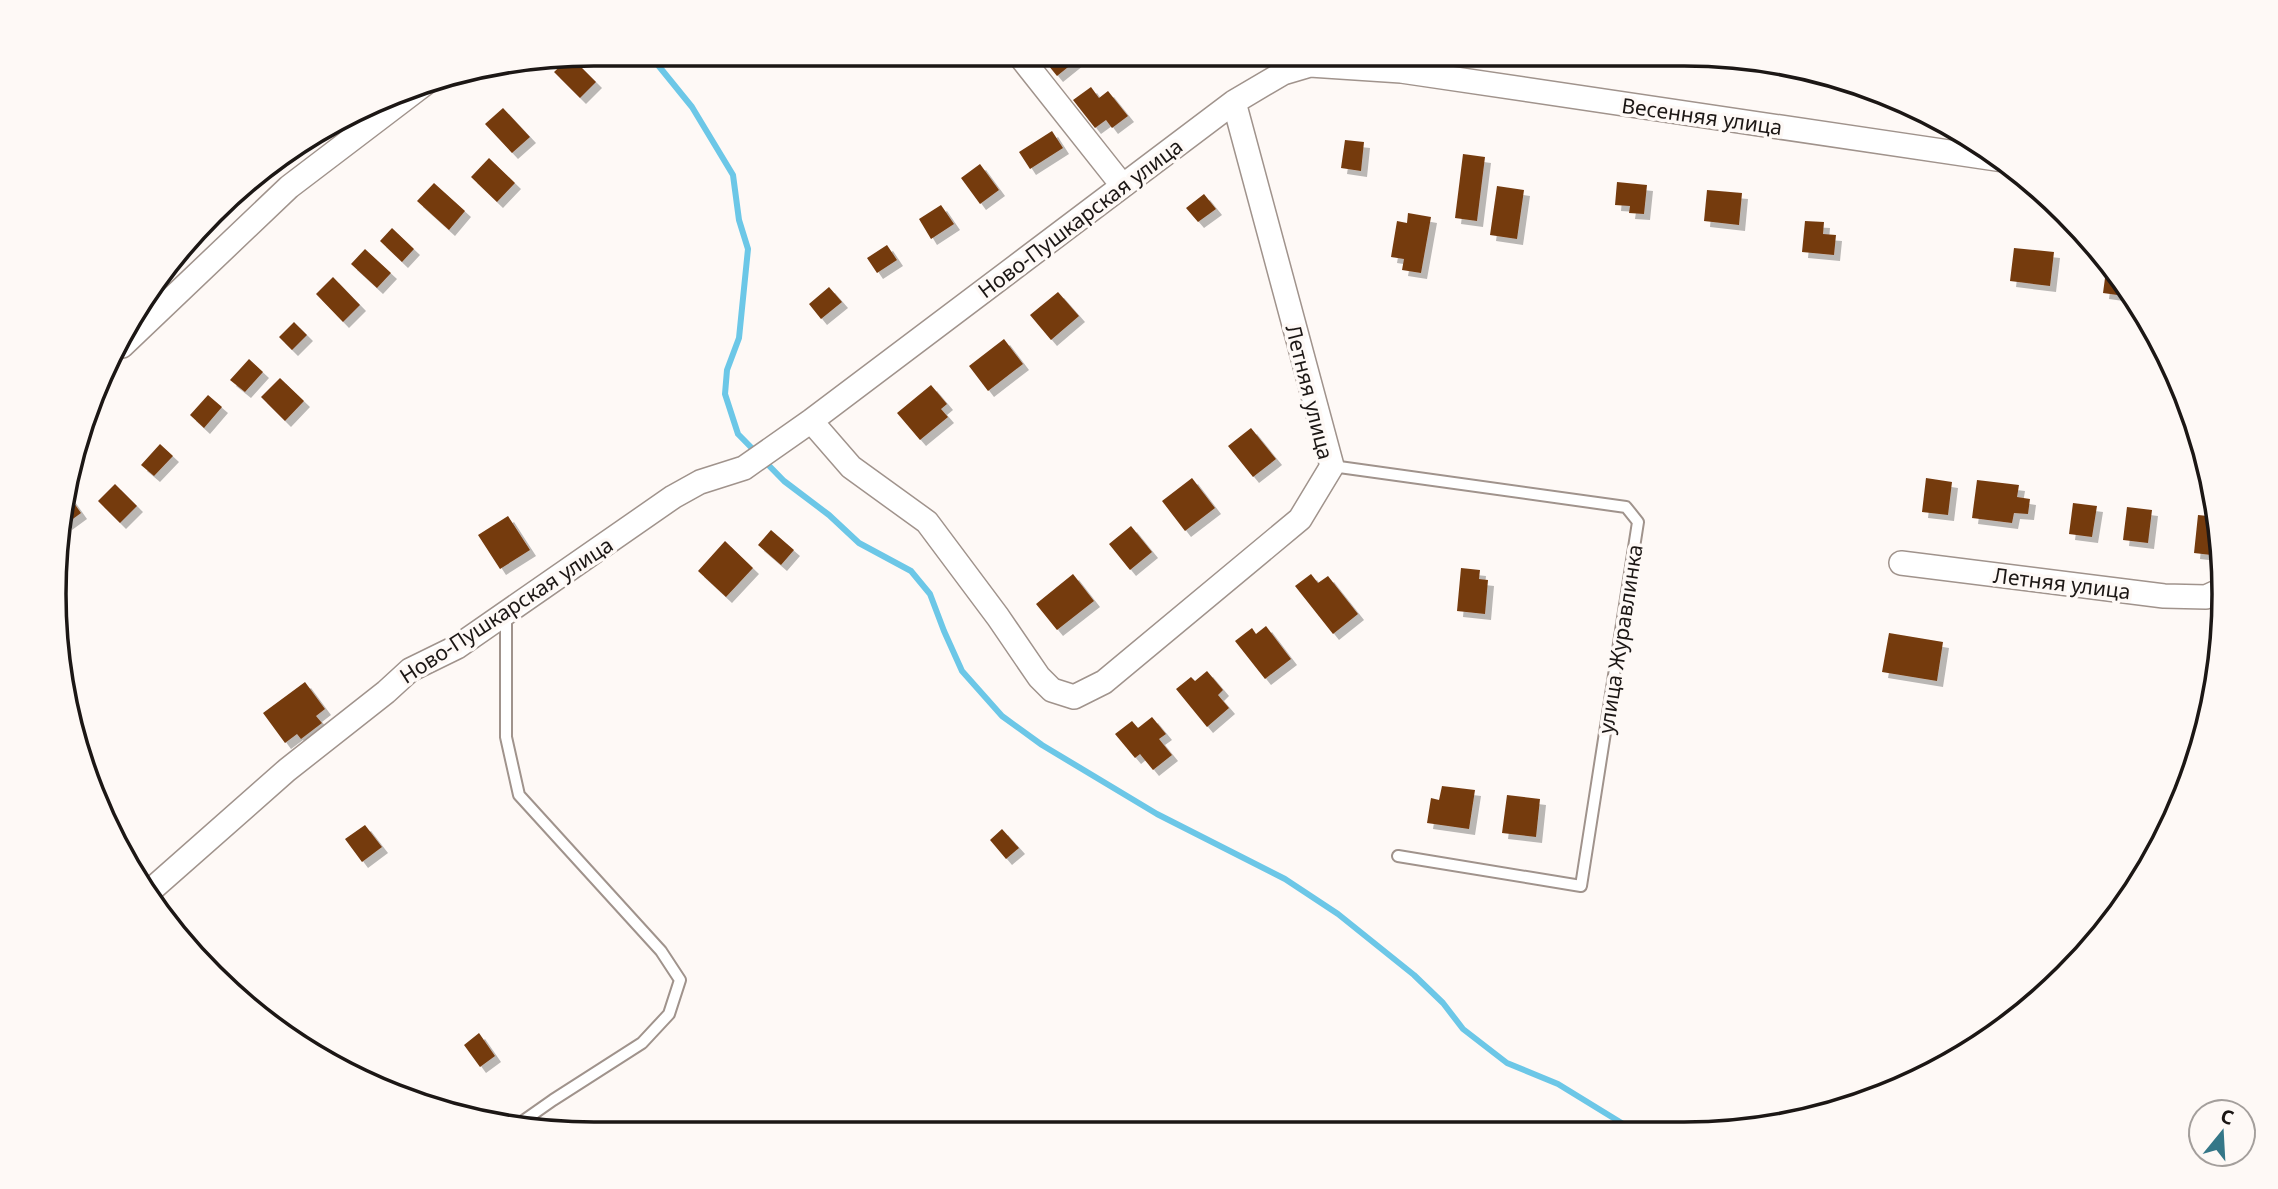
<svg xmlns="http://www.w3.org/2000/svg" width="2278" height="1189" viewBox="0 0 2278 1189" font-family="'Noto Sans',sans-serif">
	<defs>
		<filter id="shadow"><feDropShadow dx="6" dy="6" stdDeviation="0" flood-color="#0004"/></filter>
	</defs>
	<rect width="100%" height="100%" fill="#fef9f6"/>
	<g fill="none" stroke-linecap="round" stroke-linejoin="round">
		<path stroke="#6cc7e7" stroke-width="6" d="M649 54 692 107 733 175 739 220 748 249 739 338 727 370 725 394 738 434 784 481 829 515 859 543 911 571 930 594 944 631 962 671 1002 716 1042 745 1157 814 1285 879 1338 914 1414 975 1443 1003 1463 1029 1507 1063 1558 1084 1633 1130"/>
	</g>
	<path fill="#753b10" filter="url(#shadow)" d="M1050 55H1083L1057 76 1044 60Z
		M572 58 596 82 580 98 554 72 568 59Z
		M1091 87 1099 98 1108 91 1128 116 1112 128 1106 120 1095 128 1073 100Z
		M503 108 530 137 512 153 485 124Z
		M1052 131 1063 148 1030 169 1019 152Z
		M1345 140 1364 142 1361 171 1341 168Z
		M1463 154 1485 157 1477 221 1455 218Z
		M489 158 515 183 497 202 471 177Z
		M980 164 999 190 980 204 961 178Z
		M1617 182 1647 185 1644 214 1629 213 1630 206 1615 205Z
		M434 183 465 211 449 230 417 201Z
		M1497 186 1524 190 1517 239 1490 235Z
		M1707 190 1742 193 1739 225 1704 221Z
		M1204 194 1216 209 1198 222 1186 208Z
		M941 205 954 224 931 239 919 219Z
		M1408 213 1431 217 1421 273 1402 270 1404 259 1391 257 1397 221 1407 223Z
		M1805 221 1824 222 1823 234 1836 235 1834 255 1802 252Z
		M392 228 414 249 402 262 380 241Z
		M887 245 897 260 877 273 867 258Z
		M2014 248 2054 252 2050 286 2010 281Z
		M365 249 391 273 377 288 351 264Z
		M2107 263 2132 297 2103 293Z
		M333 277 360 305 343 322 316 294Z
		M829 287 842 302 821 319 809 304Z
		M1058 292 1079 316 1051 340 1030 315Z
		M294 322 307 335 292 350 279 337Z
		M1004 339 1023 364 988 391 969 366Z
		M249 359 263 372 245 392 230 380Z
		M280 378 304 401 285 421 261 397Z
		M931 385 947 404 941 409 948 417 920 440 897 413Z
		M208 395 222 407 204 428 190 415Z
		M1251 428 1276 459 1253 477 1228 446Z
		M160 444 173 456 154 476 141 465Z
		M1192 478 1215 508 1185 531 1162 501Z
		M1926 478 1952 482 1948 515 1922 512Z
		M1977 480 2019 485 2017 497 2030 499 2028 514 2014 513 2012 523 1972 518Z
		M115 484 137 506 120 523 98 501Z
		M69 496 81 513 66 524V519Z
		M2073 503 2097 506 2092 537 2069 534Z
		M2127 507 2152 510 2148 543 2123 540Z
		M2198 515 2218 517 2220 556 2194 553Z
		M508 516 530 550 500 569 478 535Z
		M1131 526 1152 552 1130 570 1109 544Z
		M771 530 794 550 781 565 758 545Z
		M725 541 753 568 726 597 698 571Z
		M1461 568 1480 570 1479 579 1488 580 1485 614 1457 611Z
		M1073 574 1094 601 1057 630 1036 604Z
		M1311 574 1318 583 1328 576 1358 614 1333 634 1295 586Z
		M1266 626 1291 659 1265 679 1235 641 1252 628 1256 634Z
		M1889 633 1943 642 1937 681 1882 672Z
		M1207 671 1223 690 1218 695 1229 708 1207 727 1176 689 1191 677 1195 681Z
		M305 682 325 709 316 716 322 723 301 739 297 734 285 743 263 713Z
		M1152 717 1166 734 1159 739 1172 755 1153 770 1140 754 1135 758 1115 734 1132 721 1138 728Z
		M1442 786 1475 790 1469 829 1427 823 1431 798 1439 800Z
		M1507 795 1540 799 1536 837 1502 833Z
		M365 825 382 847 362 862 345 839Z
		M1002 829 1019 848 1006 859 990 840Z
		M479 1033 495 1056 480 1067 464 1045Z"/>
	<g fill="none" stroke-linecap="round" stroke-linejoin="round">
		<g stroke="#a0938c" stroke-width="14">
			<path id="lane" d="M1332 466 1626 507 1638 522 1581 886 1398 856
				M506 614V737L519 795 661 951 680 980 669 1014 642 1043 553 1100 516 1126"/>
		</g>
		<g stroke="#a0938c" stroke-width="26">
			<path id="street" d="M1019 55 1122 185
				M122 346 289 187 427 82
				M811 421 851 467 927 522 998 617 1039 677 1052 690 1074 697 1104 682 1300 519 1332 466 1234 102
				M1901 563 2164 596 2206 597 2221 590
				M151 890 287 770 386 692 410 670 457 647 673 497 700 482 744 468 811 421 1234 102 1283 73 1310 65 1401 71 2003 160"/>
		</g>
		<use href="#lane" stroke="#fff" stroke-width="10"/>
		<use href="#street" stroke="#fff" stroke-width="23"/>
	</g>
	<g text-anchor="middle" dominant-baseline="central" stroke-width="7" stroke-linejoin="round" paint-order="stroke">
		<g font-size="21" fill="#1c1715" stroke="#fef9f6">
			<text transform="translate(1702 116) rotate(8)">Весенняя улица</text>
			<text transform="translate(1080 218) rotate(-37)">Ново-Пушкарская улица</text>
			<text transform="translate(1310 392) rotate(76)">Летняя улица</text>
			<text transform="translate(2062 583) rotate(7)">Летняя улица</text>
			<text transform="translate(506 610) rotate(-33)">Ново-Пушкарская улица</text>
			<text transform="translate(1620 639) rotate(-81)">улица Журавлинка</text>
		</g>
	</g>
	<path d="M0 0H2278V1189H0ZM594 66H1684A528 528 0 0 1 2212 594V594A528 528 0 0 1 1684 1122H594A528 528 0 0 1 66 594V594A528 528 0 0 1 594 66Z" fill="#fef9f6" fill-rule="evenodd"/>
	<path fill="none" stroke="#1c1715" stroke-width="3.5" d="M594 66H1684A528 528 0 0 1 2212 594V594A528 528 0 0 1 1684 1122H594A528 528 0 0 1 66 594V594A528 528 0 0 1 594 66Z"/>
	<g transform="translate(2222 1133) rotate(18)"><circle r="33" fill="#fef9f6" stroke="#a49f9c" stroke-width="2"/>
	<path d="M0-5L12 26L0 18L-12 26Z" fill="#357788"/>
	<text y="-10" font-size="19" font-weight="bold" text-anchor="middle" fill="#1c1715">С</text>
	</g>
</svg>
